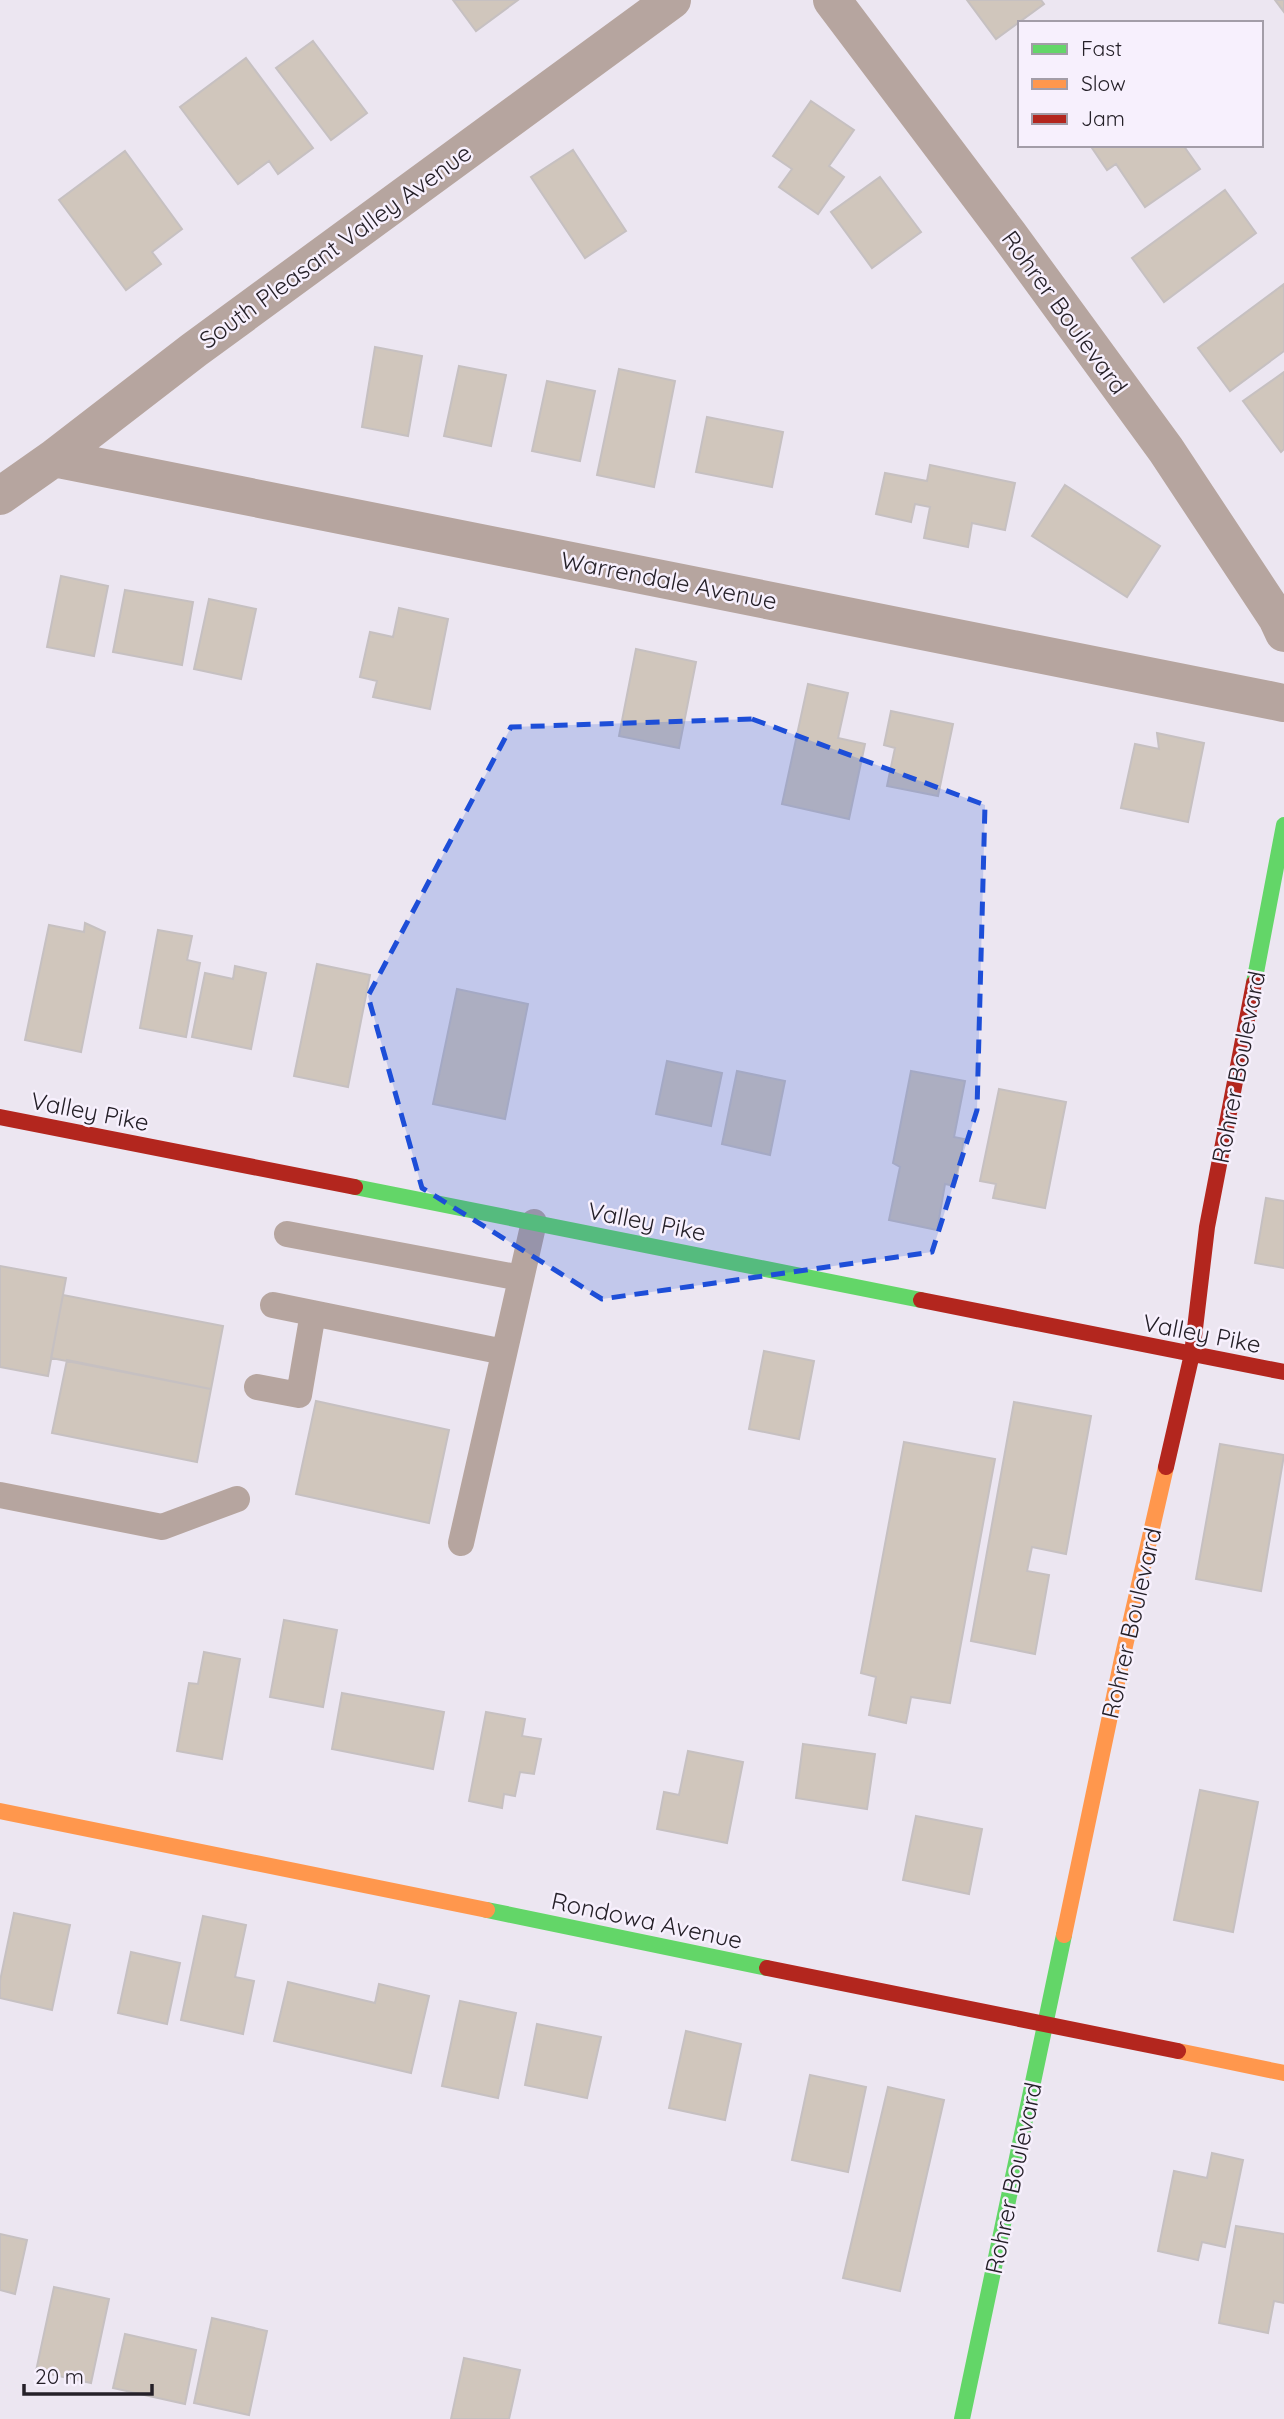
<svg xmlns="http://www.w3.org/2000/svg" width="1284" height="2419" viewBox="0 0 1284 2419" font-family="Quicksand,sans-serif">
	<rect width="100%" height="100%" fill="#ece6f1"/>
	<path fill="#d0c6bc" stroke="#c6c0c1" stroke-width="2" d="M453 0H518L476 31Z
		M967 0H1041L1044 4 996 39Z
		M1275 0H1284V12Z
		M313 41 367 113 331 140 276 68Z
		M246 58 313 148 278 174 269 161 238 184 180 107Z
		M811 101 854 130 829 166 844 177 818 214 779 187 792 169 773 156Z
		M1090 145H1183L1200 169 1145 207 1116 164 1107 170Z
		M573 150 626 231 585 258 531 177Z
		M125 151 182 229 152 252 161 264 126 290 59 200Z
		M880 177 921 232 872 268 831 212Z
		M1225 190 1256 233 1164 302 1132 258Z
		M1284 284V351L1230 391 1198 348Z
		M375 347 422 356 408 436 362 427Z
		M459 366 506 375 491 446 444 436Z
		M619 369 675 381 654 487 597 475Z
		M1284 372V449L1281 452 1243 401Z
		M547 381 595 391 580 461 532 451Z
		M707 417 783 432 772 487 696 472Z
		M930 465 1015 483 1005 530 972 523 968 547 924 538 930 507 915 504 911 522 876 514 885 473 927 481Z
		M1065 485 1160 546 1127 597 1032 536Z
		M61 576 108 586 94 656 47 647Z
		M125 590 193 602 182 665 113 652Z
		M209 599 256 609 241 679 194 669Z
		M399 608 448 619 430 709 373 697 377 681 360 677 370 632 393 637Z
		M636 649 696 662 679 748 619 736Z
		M808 684 848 693 838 738 865 744 849 819 782 804Z
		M891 711 953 724 938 796 887 786 895 748 884 745Z
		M1157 733 1204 743 1188 822 1121 808 1135 744 1159 749Z
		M85 923 105 932 81 1052 25 1040 49 925 84 932Z
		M158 930 192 936 187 960 200 963 186 1037 140 1028Z
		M317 964 370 975 348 1087 294 1076Z
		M235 966 266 973 251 1049 192 1037 205 973 233 979Z
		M457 989 528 1004 505 1119 433 1104Z
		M667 1061 722 1073 711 1126 656 1114Z
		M737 1071 785 1081 770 1155 722 1144Z
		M911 1071 965 1081 954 1137 964 1139 955 1186 945 1184 937 1230 889 1220 900 1167 893 1163Z
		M999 1089 1066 1102 1045 1208 993 1198 996 1184 980 1181Z
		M1266 1198 1284 1201V1268L1255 1263Z
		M0 1266 66 1278 48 1376 0 1367Z
		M63 1295 223 1326 211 1389 51 1358Z
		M764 1351 814 1361 799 1439 749 1429Z
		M67 1360 211 1389 197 1462 52 1433Z
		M316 1401 449 1430 429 1523 296 1494Z
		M1014 1402 1091 1416 1066 1554 1032 1547 1027 1571 1049 1575 1035 1654 971 1641Z
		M904 1442 995 1459 950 1703 911 1697 906 1723 869 1715 876 1677 861 1673Z
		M1220 1444 1284 1455 1261 1591 1196 1579Z
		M284 1620 337 1630 323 1707 270 1697Z
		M204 1652 240 1659 222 1759 177 1751 189 1683 198 1684Z
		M342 1693 444 1712 433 1769 332 1749Z
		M486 1712 525 1719 522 1736 541 1739 534 1774 520 1772 515 1796 504 1794 502 1808 469 1801Z
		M803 1744 875 1754 867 1809 796 1798Z
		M688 1751 743 1762 727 1843 657 1829 664 1792 679 1795Z
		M1200 1790 1258 1802 1233 1932 1174 1920Z
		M916 1816 982 1829 969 1894 903 1880Z
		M14 1913 70 1925 52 2010 0 1998V1981Z
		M203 1916 246 1925 235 1977 254 1981 243 2034 181 2020Z
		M131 1952 180 1963 167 2024 118 2013Z
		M288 1982 375 2003 379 1984 429 1996 411 2073 274 2041Z
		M460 2001 516 2013 498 2098 442 2086Z
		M537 2024 601 2037 587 2098 525 2085Z
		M686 2031 741 2044 725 2120 669 2108Z
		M810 2075 866 2087 848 2172 792 2160Z
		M888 2087 944 2100 900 2291 843 2278Z
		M1212 2153 1243 2160 1225 2247 1202 2242 1198 2260 1158 2251 1174 2171 1207 2178Z
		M1236 2226 1284 2234V2303L1274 2301 1268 2333 1219 2323Z
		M0 2234 27 2240 15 2294 0 2290Z
		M54 2287 109 2299 91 2383 36 2371Z
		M212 2318 267 2331 249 2415 194 2403Z
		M125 2334 196 2350 185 2404 113 2388Z
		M464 2358 520 2370 509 2419H451Z"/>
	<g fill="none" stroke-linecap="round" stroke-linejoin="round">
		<path stroke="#b6a59f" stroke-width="26" d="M287 1234 521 1278
			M273 1305 504 1352
			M257 1387 299 1395 313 1313
			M0 1495 162 1527 237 1499
			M461 1543 534 1222"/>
		<path stroke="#b6a59f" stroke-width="38" d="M832 0 1009 235 1166 450 1277 618 1284 633
			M54 458 1284 703
			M0 496 54 458 194 350 672 0"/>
		<path stroke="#63d668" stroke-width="16" d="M1254 983 1284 825
			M355 1187 921 1300
			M487 1910 767 1968
			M962 2419 1064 1935"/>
		<path stroke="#ff974d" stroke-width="16" d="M0 1811 487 1910
			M1064 1935 1122 1659 1166 1467
			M1178 2051 1284 2073"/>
		<path stroke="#b3261e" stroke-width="16" d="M0 1117 355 1187
			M921 1300 1284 1372
			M1166 1467 1192 1354 1207 1227 1254 983
			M767 1968 1178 2051"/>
	</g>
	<path fill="#1d4ed8" fill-opacity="0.2" stroke="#1d4ed8" stroke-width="5" stroke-dasharray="14 9" stroke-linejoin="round" d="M752 719 985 805 977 1110 932 1252 602 1299 422 1188 368 996 511 727Z"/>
	<g text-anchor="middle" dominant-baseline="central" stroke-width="5" stroke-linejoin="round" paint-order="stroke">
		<g font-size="24" fill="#252028" stroke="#f7f0fd">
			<text transform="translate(335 246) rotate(-36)">South Pleasant Valley Avenue</text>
			<text transform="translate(1065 312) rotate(54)">Rohrer Boulevard</text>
			<text transform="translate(669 580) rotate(11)">Warrendale Avenue</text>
			<text transform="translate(1238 1067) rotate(-79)">Rohrer Boulevard</text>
			<text transform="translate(90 1111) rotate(11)">Valley Pike</text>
			<text transform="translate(647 1221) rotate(11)">Valley Pike</text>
			<text transform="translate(1202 1333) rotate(11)">Valley Pike</text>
			<text transform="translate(1131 1623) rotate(-77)">Rohrer Boulevard</text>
			<text transform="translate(647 1920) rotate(12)">Rondowa Avenue</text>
			<text transform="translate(1013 2178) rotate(-78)">Rohrer Boulevard</text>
		</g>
	</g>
	<rect x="1018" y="21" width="245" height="126" fill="#f7f0fd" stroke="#a39da8" stroke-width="2"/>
	<rect x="1032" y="44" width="35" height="10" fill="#63d668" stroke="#a39da8" stroke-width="2"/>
	<text x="1081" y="56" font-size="21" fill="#252028">Fast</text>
	<rect x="1032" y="79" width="35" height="10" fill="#ff974d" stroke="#a39da8" stroke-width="2"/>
	<text x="1081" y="91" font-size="21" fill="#252028">Slow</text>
	<rect x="1032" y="114" width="35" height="10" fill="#b3261e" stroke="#a39da8" stroke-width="2"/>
	<text x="1081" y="126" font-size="21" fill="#252028">Jam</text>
	<path d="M24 2384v10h128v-10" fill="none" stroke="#252028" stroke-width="3.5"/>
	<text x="35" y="2384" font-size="21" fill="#252028" stroke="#f7f0fd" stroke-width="5" paint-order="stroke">20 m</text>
</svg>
